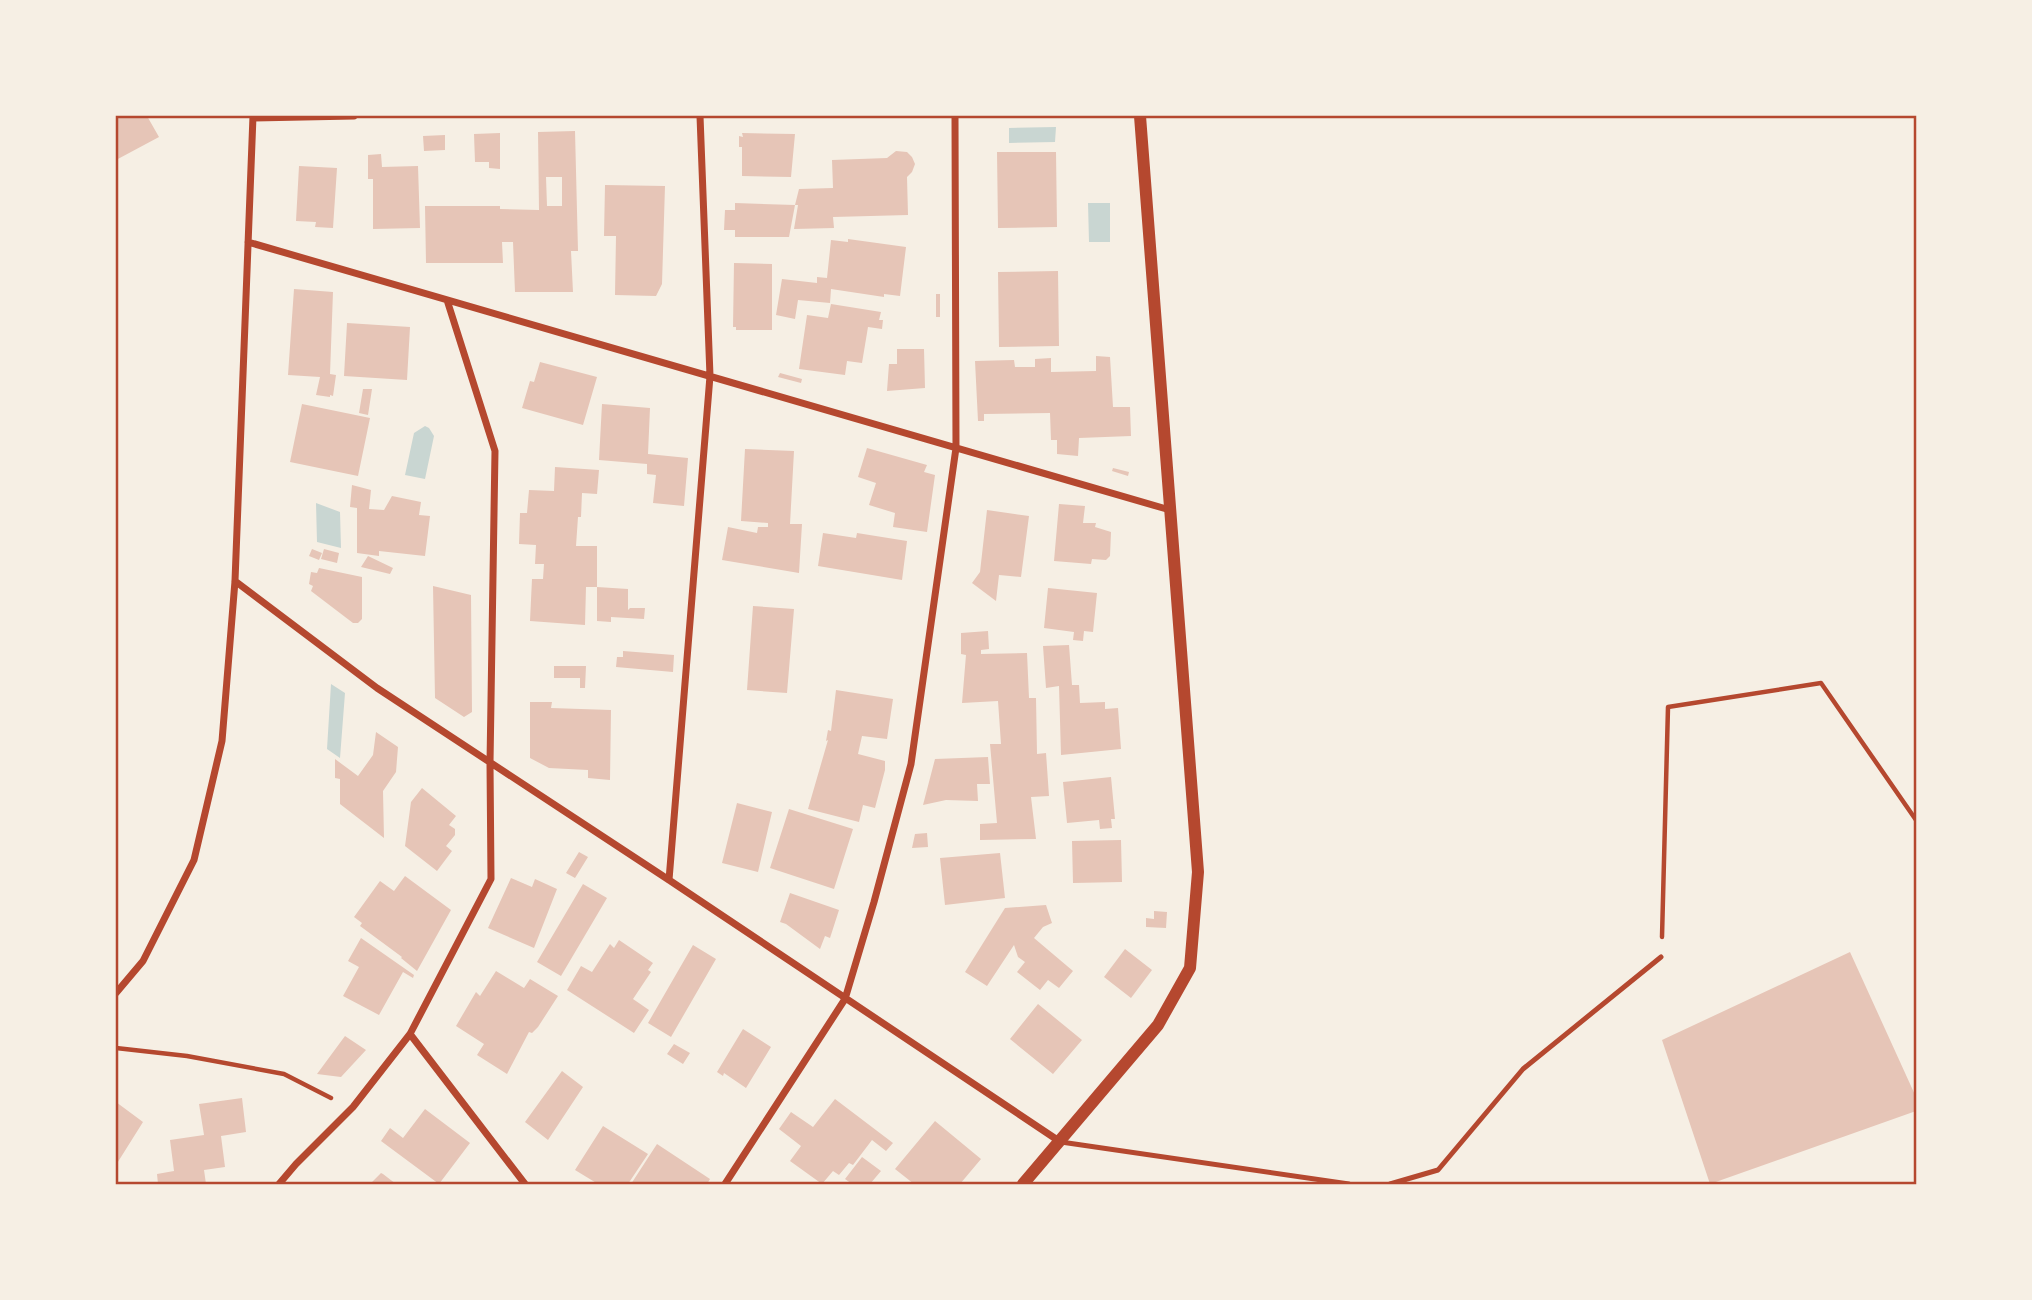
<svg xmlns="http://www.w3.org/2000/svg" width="2032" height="1300" viewBox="0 0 2032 1300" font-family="Spectral,serif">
	<rect width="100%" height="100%" fill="#f6efe4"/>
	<path fill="#c9d6d2" d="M1056 127 1055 142 1009 143V128Z
		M1088 203H1110V242H1089Z
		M425 426 429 428 434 436 425 479 405 475 414 433Z
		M316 503 340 512 341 548 317 542Z
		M331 684 345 693 340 758 327 749Z"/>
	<path fill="#e6c5b7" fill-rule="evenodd" d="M116 116H147L159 137 116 160Z
		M575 131 578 251H571L573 292H515L513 242H502L503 263H426L425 206H500V209L539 210 538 132ZM546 177H562V206H547Z
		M500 133V169L489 168V162H475L474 134Z
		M742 133 795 134 791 177 742 176V147H739V136L743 137Z
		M445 135V150L424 151 423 136Z
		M896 151 907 152 912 157 915 164 912 172 907 177 908 215 833 217 834 228 794 229 798 205H795L799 189 833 188 832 160 887 158Z
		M997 152H1056L1057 227 998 228Z
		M381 154 382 167 418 166 420 228 373 229V179H368V155Z
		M299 166 337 168 333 228 315 227 316 222 296 221Z
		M605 185 665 186 662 284 656 296 615 295 616 236H604Z
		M735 203 795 205 789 237H735V230H724L725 210H735Z
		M848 239 906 247 900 296 884 294V297L831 289 830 303 798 300 795 319 776 315 782 279 817 283V277L827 278 831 240 848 242Z
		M734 263 772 264V330H736V327H733Z
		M1058 271 1059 346 999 347 998 272Z
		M294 289 333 292 330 374 336 375 333 396 330 395V397L316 395 320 377 288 375Z
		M936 294H940V317H936Z
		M831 304 881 312 879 320H883L882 329 868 327 862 363 847 361 845 375 799 369 807 315 828 318Z
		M347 323 410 327 407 380 344 376Z
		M897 349H924L925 388 887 391 889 364H897Z
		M1096 356 1110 357 1113 407H1130L1131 436 1079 438 1078 456 1057 454V440H1051L1050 413 984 414V421H978L975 361 1014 360 1015 367H1035V359L1051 358V372L1096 371Z
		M540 362 597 377 583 425 522 408 530 381 534 382Z
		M780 373 802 379 801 383 778 377Z
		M363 389H372L368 415 359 413Z
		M302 404 370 418 358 476 290 462Z
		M602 404 650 408 648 454 688 458 684 506 653 503 656 475 647 474V464L599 460Z
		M867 448 927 465 924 472 935 475 927 532 893 527 895 513 869 505 876 483 858 477Z
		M745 449 794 451 790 524H802L799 573 722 560 728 527 757 533 758 527H768V523L741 521Z
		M555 467 599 470 597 494 582 493 581 517H578L576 546H597V587H586L585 625 530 621 532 579H543L544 564H535L536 545 519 544 520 513H527L529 490 554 491Z
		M1113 468 1129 472 1128 476 1112 471Z
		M352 485 371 490 369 509 384 510 392 496 421 502 419 515 430 516 425 556 379 551V556L357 553V508L350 507Z
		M1059 504 1085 506 1083 523H1096L1095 527 1111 532 1110 556 1106 560 1092 559 1091 564 1054 561Z
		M987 510 1029 516 1021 577 999 575 996 601 972 583 980 572Z
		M823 533 856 538 857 533 907 541 902 580 818 566Z
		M312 549 322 553 319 560 309 556Z
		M324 549 339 553 337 563 321 559Z
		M368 556 393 568 390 574 361 567Z
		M319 568 362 577V619L358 623H353L311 591 313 586 309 584 311 572 317 573Z
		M433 586 471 595 472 712 464 717 435 698Z
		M597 587 628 589V610L630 608H645L644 619 611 617V622L597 621Z
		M1048 588 1097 593 1093 632 1084 631 1083 641 1073 640 1074 632 1044 628Z
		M753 606 794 609 787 693 747 690Z
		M988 631 989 649 981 650V654L1027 653 1029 698H1036L1037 754 1046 753 1049 796 1031 797 1036 839 980 840V824L997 823 990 744H1001L998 701 962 703 966 655 961 654V633Z
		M1069 645 1072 685H1079L1080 703 1105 702V709L1118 708 1121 749 1061 755 1059 686 1046 688 1043 646Z
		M623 651 674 655 673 672 616 667 617 657H623Z
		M554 666H586L585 688H580V678H554Z
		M836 690 893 699 887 739 862 736 858 754 885 761V770L875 808 863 805 859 822 808 809 828 740 826 741 828 730 831 731Z
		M530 702H552L551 708 611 710 610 780 588 778V770L549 768 530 758Z
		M376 732 398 747 396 772 383 791 384 838 340 804V779L335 778V759L358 776 373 755Z
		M988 757 990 784H977L978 801 946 800 923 805 935 759Z
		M1111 777 1115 819H1111L1112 828 1100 829 1099 820 1067 823 1063 782Z
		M422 788 456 816 449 825 455 829V835L446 846 452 851 437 871 405 846 411 802Z
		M737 803 772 812 758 872 722 863Z
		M789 809 853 829 834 889 770 868Z
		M927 833 928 847 912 848 915 834Z
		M1121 840 1122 882 1073 883 1072 841Z
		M579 852 588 857 575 878 566 873Z
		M1000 853 1005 898 945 905 940 858Z
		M405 876 451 910 417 971 401 958 402 957 360 926 362 923 354 917 380 881 394 891Z
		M511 878 532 887 535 879 557 889 534 948 488 928Z
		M583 884 607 898 561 976 537 962Z
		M790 893 839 910 830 938 825 936 820 949 786 924 780 922Z
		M1046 905 1052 923 1043 927 1034 938 1073 971 1059 988 1048 980 1040 990 1017 972 1025 962 1018 957 1014 945 987 986 965 972 1005 908Z
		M1154 911 1167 912 1166 928 1146 927V918L1154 919Z
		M361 938 414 975 413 978 403 972 379 1015 343 996 359 967 348 961Z
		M619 940 653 963 648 970 651 972 633 999 649 1010 634 1033 567 990 581 966 592 972 610 944 614 948Z
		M693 945 716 959 671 1037 648 1023Z
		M1125 949 1152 970 1131 998 1104 977Z
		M1850 952 1916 1097V1111L1710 1184 1662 1040Z
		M496 971 524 988 530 979 558 996 538 1027 532 1033 529 1032 507 1074 477 1055 484 1044 456 1026 476 992 480 996Z
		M1038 1004 1082 1040 1053 1074 1010 1039Z
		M743 1029 771 1047 746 1088 724 1073 723 1076 717 1072Z
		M345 1036 366 1050 341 1077 317 1074Z
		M674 1044 690 1053 683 1064 667 1054Z
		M562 1071 583 1087 548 1140 525 1122Z
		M242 1098 246 1132 221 1136 225 1167 204 1170 206 1184H158L157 1174 174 1171 170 1140 204 1135 199 1104Z
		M835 1099 893 1143 886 1151 872 1140 853 1165 849 1163 839 1175 833 1171 822 1184 790 1161 801 1146 779 1129 791 1112 813 1127Z
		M116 1102 143 1122 116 1165Z
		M425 1109 470 1143 439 1184 381 1141 390 1128 403 1138Z
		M935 1121 981 1159 960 1184H914L895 1169Z
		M603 1126 648 1154 628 1184H598L575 1170Z
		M657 1144 710 1179 707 1184H631Z
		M862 1157 881 1171 870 1184H852L845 1179Z
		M381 1173 383 1174 396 1184H370Z"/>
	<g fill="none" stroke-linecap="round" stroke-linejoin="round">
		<path stroke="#b5482f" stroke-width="4.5" d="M1662 937 1668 707 1821 683 1916 820
			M116 1048 187 1056 284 1074 331 1098"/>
		<path stroke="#b5482f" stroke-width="5" d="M1061 1142 1349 1184
			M1390 1184 1438 1170 1523 1069 1661 957"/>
		<path stroke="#b5482f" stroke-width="7" d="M253 118 354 116
			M248 242 1170 510
			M235 581 377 688 669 880 1059 1141
			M669 880 710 376 700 116
			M116 993 143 961 194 860 222 741 235 581 253 116
			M410 1034 525 1184
			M279 1184 296 1164 353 1107 410 1034 491 879 490 763 495 451 447 300
			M725 1184 845 999 874 902 911 764 956 448 955 116"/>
		<path stroke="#b5482f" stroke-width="12" d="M1023 1184 1158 1025 1190 968 1198 872 1140 116"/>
	</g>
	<rect width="2032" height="1300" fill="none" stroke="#f6efe4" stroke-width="234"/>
	<rect x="117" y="117" width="1798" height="1066" fill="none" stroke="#b5482f" stroke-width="2.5"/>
</svg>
